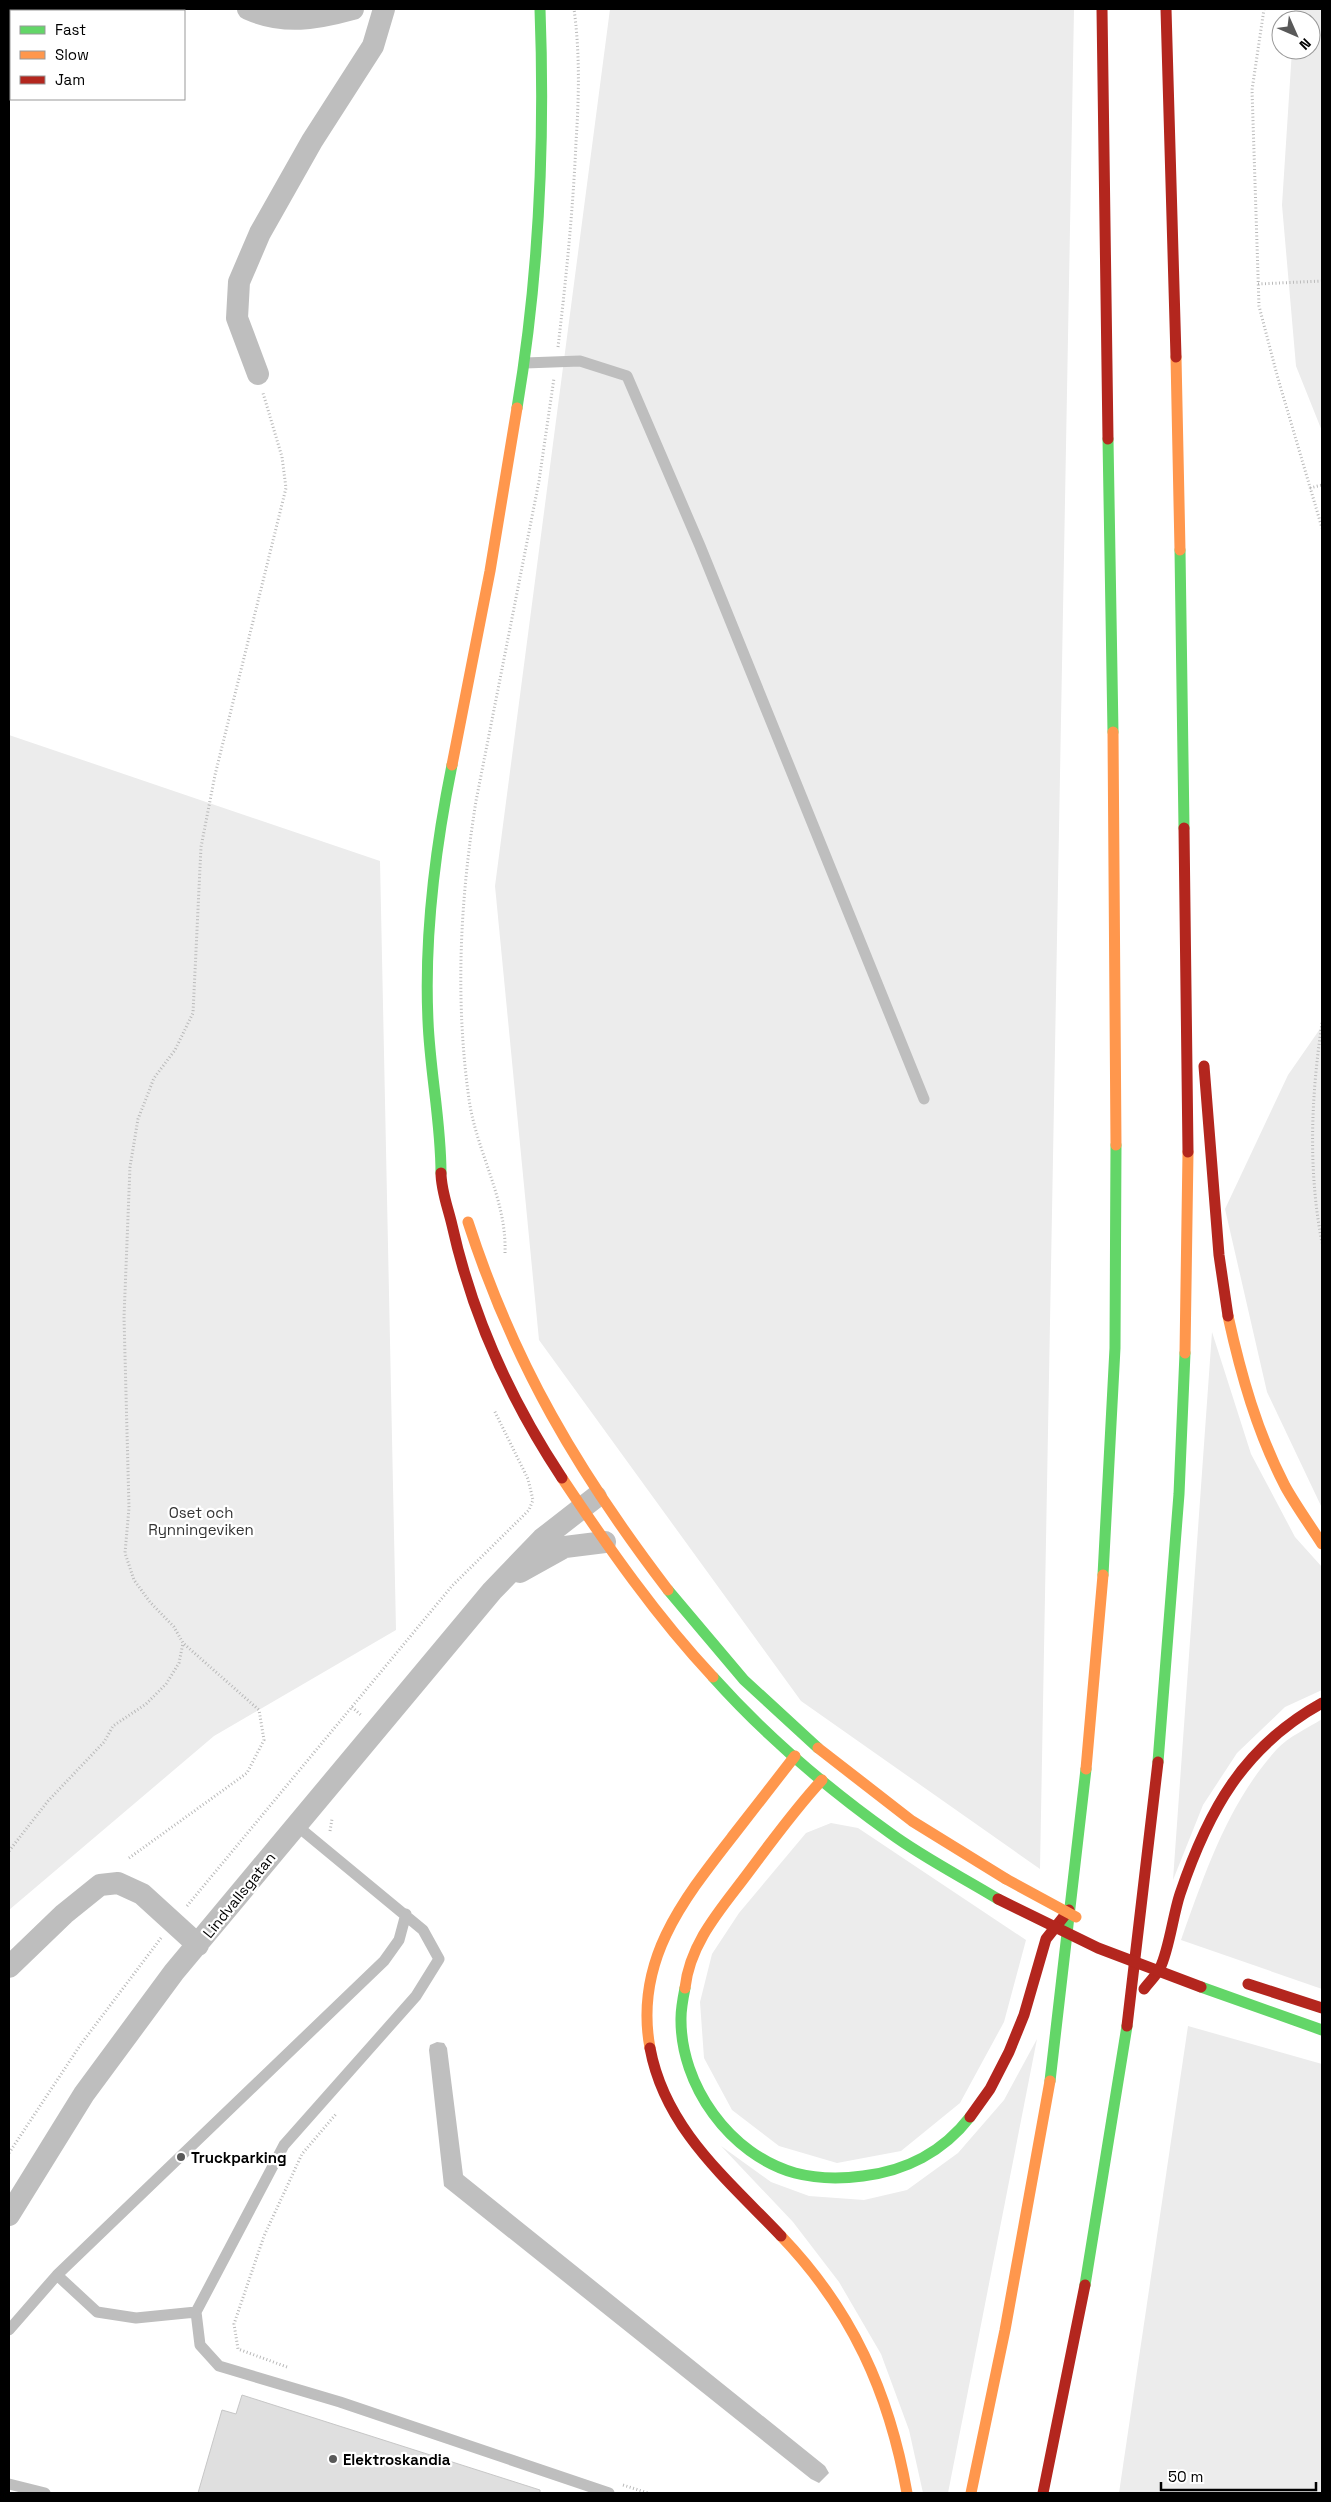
<svg xmlns="http://www.w3.org/2000/svg" width="1331" height="2502" viewBox="0 0 1331 2502" font-family="'Space Grotesk',sans-serif">
	<rect width="100%" height="100%" fill="#fff"/>
	<path fill="#ececec" d="M610 9H1074L1040 1869 801 1701 539 1340 495 886Z
		M1294 9H1322V431L1296 366 1282 205 1292 50H1311V20H1294Z
		M9 735 380 861 396 1630 214 1736 9 1910Z
		M1322 1026V1508L1267 1392 1225 1209 1288 1075Z
		M1212 1332 1251 1454 1295 1537 1322 1567V1690L1285 1707 1237 1753 1203 1805 1173 1880Z
		M1322 1719V1989L1181 1940C1205 1873 1228 1803 1277 1749 1288 1737 1308 1728 1322 1719Z
		M831 1823 858 1828 1026 1940 1004 2022 960 2103 901 2151 837 2163 779 2146 732 2110 704 2058 700 2002 712 1954 739 1913 806 1833Z
		M1188 2026 1322 2064V2493H1119Z
		M1037 2039 948 2493H923L909 2430 881 2354 839 2282 793 2222 721 2146 771 2182 809 2196 864 2200 907 2190 958 2153 1004 2100Z"/>
	<path fill="#bfbfbf" d="M437 2042 444 2043 447 2048 463 2175 825 2466 829 2473 819 2483 811 2479 444 2186 429 2050 430 2045Z"/>
	<path fill="#dfdfdf" stroke="#c7c7c7" d="M242 2395 540 2490V2493H198L222 2410 236 2414Z"/>
	<g fill="none" stroke-linecap="round" stroke-linejoin="round">
		<path stroke="#b9b9b9" stroke-width="3" stroke-dasharray="1 2.5" stroke-linecap="butt" d="M1264 9 1252 90 1259 306 1277 375 1322 528
			M1258 284 1322 281
			M558 347C566 279 573 211 576 142 579 97 580 53 574 9
			M1310 488 1322 485
			M1322 1023C1311 1097 1308 1170 1322 1243
			M505 1253C507 1199 476 1151 469 1099 455 1000 460 900 476 801L539 481 554 378
			M352 1707 362 1716
			M330 1831 332 1819
			M9 1851 48 1801 104 1742 113 1726 146 1704 166 1684 179 1663 183 1643
			M129 1858 247 1773 264 1740 259 1710 183 1643 174 1627 150 1602 134 1580 125 1553 129 1508 124 1317 130 1167 138 1119 154 1078 175 1050 193 1013 201 847 215 775 286 488 282 457 263 393
			M187 1906 452 1586 529 1510 533 1500 528 1479 494 1410
			M9 2153 81 2044 161 1938
			M287 2367 238 2349 234 2324 264 2236 302 2154 336 2114
			M623 2485 648 2493"/>
		<path stroke="#bebebe" stroke-width="11" d="M525 363 580 361 627 376 700 546 924 1099
			M296 1825 423 1930 439 1959 416 1996 284 2145 196 2312 200 2345 219 2366 340 2402 609 2493
			M57 2275 97 2312 136 2318 196 2312
			M9 2330 57 2275 384 1961 399 1940 406 1914
			M9 2484 45 2493"/>
		<path stroke="#bebebe" stroke-width="22" d="M248 9C284 25 317 19 353 9
			M258 374 237 318 239 282 260 233 312 141 373 46 384 9
			M520 1572 565 1547 605 1542
			M9 1967 64 1914 100 1885 118 1883 142 1894 198 1945
			M9 2215 84 2094 174 1972 492 1591 542 1539 596 1497"/>
		<path stroke="#63d668" stroke-width="11" d="M517 408C539 277 545 142 540 9
			M1108 439 1113 732
			M1180 550 1184 828
			M441 1173C441 1122 430 1072 428 1021 424 936 435 849 452 765
			M1103 1575 1115 1348 1116 1145
			M668 1590 744 1680 818 1748
			M713 1677C765 1735 827 1788 890 1833 924 1858 962 1877 998 1899
			M1158 1762 1179 1494 1185 1353
			M1201 1987 1322 2030
			M685 1988C683 1998 681 2008 681 2018 680 2085 730 2155 795 2173 818 2179 840 2179 863 2176 905 2171 943 2152 970 2117
			M1050 2081 1086 1769
			M1085 2285 1127 2026"/>
		<path stroke="#ff974d" stroke-width="11" d="M1176 357 1180 550
			M1113 732 1116 1145
			M452 765 490 571 517 408
			M468 1222C514 1364 578 1472 668 1590
			M1228 1316C1241 1375 1257 1432 1285 1486 1296 1506 1310 1525 1322 1544
			M1185 1353 1188 1152
			M562 1478C608 1547 656 1616 713 1677
			M818 1748 912 1821 1006 1879
			M1086 1769 1103 1575
			M685 1988C690 1942 722 1908 748 1873 772 1841 795 1809 822 1780
			M650 2048C634 1962 682 1901 732 1837 753 1810 774 1783 795 1756
			M781 2236C852 2310 889 2392 907 2493
			M971 2493 1005 2330 1050 2081"/>
		<path stroke="#b3261e" stroke-width="11" d="M1102 9 1108 439
			M1166 9 1176 357
			M1184 828 1188 1152
			M1204 1066 1219 1255 1228 1316
			M441 1173C441 1190 448 1208 452 1225 472 1315 511 1401 562 1478
			M1248 1984 1322 2008
			M1144 1989C1149 1982 1156 1976 1160 1968 1169 1950 1173 1915 1180 1894 1208 1811 1243 1747 1322 1703
			M1127 2026 1158 1762
			M650 2048C665 2129 727 2179 781 2236
			M970 2117 990 2089 1009 2052 1024 2015 1046 1939 1069 1910
			M1043 2493 1085 2285"/>
		<path stroke="#ff974d" stroke-width="11" d="M1006 1879 1076 1917"/>
		<path stroke="#b3261e" stroke-width="11" d="M998 1899 1098 1948 1201 1987"/>
	</g>
	<g fill="#595959" stroke="#fff" stroke-width="2">
		<circle cx="181" cy="2157" r="5"/>
		<circle cx="333" cy="2459" r="5"/>
	</g>
	<g text-anchor="middle" dominant-baseline="central" stroke-width="4.5" stroke-linejoin="round" paint-order="stroke">
		<g font-size="15" fill="#333" stroke="#fff">
			<text x="201" y="1512">Oset och<tspan x="201" dy="17">Rynningeviken</tspan></text>
		</g>
		<g font-size="15" fill="#000" stroke="#fff">
			<text transform="translate(239 1895) rotate(-51)">Lindvallsgatan</text>
		</g>
		<g font-size="15" font-weight="bold" fill="#000" stroke="#fff" text-anchor="start">
			<text x="191" y="2157">Truckparking</text>
			<text x="343" y="2459">Elektroskandia</text>
		</g>
	</g>
	<rect width="1331" height="2502" fill="none" stroke="#000000" stroke-width="20"/>
	<rect x="10" y="10" width="175" height="90" fill="#ffffff" stroke="#999999"/>
	<rect x="20" y="26" width="25" height="8" fill="#63d668" stroke="#999999"/>
	<text x="55" y="35" font-size="15" fill="#000000">Fast</text>
	<rect x="20" y="51" width="25" height="8" fill="#ff974d" stroke="#999999"/>
	<text x="55" y="60" font-size="15" fill="#000000">Slow</text>
	<rect x="20" y="76" width="25" height="8" fill="#b3261e" stroke="#999999"/>
	<text x="55" y="85" font-size="15" fill="#000000">Jam</text>
	<g transform="translate(1296 35) rotate(135)"><circle r="24" fill="#ffffff" stroke="#999999"/>
	<path d="M0-4L9 19L0 12L-9 19Z" fill="#595959"/>
	<text y="-8" font-size="14" font-weight="bold" text-anchor="middle" fill="#000000">N</text>
	</g>
	<path d="M1161 2482v8h155v-8" fill="none" stroke="#000000" stroke-width="2.5"/>
	<text x="1168" y="2482" font-size="15" fill="#000000" stroke="#ffffff" stroke-width="4" paint-order="stroke">50 m</text>
</svg>
